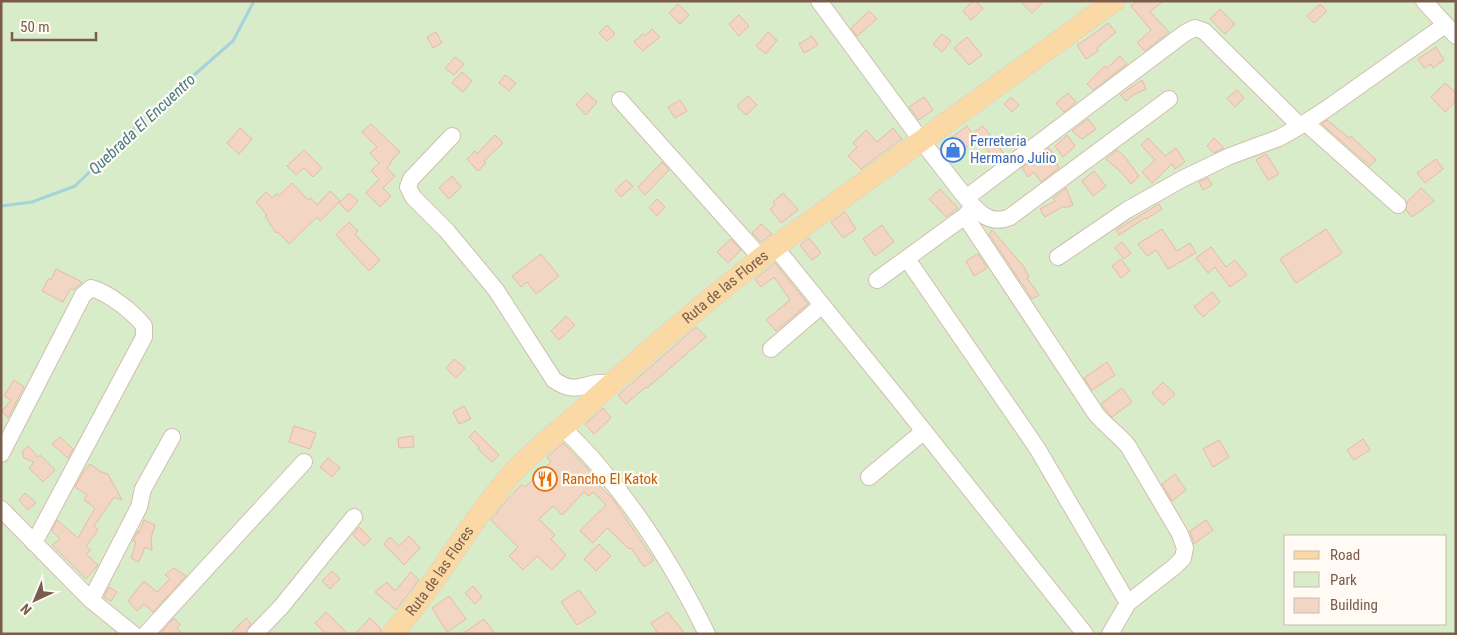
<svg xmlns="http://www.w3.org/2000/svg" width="1457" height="635" viewBox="0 0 1457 635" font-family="'Roboto Condensed',sans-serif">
	<rect width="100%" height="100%" fill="#fdf6ec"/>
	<path fill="#d8ecc9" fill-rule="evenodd" d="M1 1H1456V634H1ZM1286 536H1446V624H1286Z"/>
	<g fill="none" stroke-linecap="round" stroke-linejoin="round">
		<path stroke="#a5d3da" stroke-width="3" d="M1 206 32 202 75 186 147 116 233 41 254 1"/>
	</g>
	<path fill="#f3d5c3" stroke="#e6bba3" d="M973 1H976L983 9 971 20 963 11Z
		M1020 1H1044L1032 13Z
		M1137 1H1163L1150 12 1169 32 1145 51 1137 43 1151 30 1131 6Z
		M678 4 689 15 680 24 669 13Z
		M1320 4 1327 11 1314 23 1307 16Z
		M1220 9 1235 24 1225 34 1210 19Z
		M869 11 877 19 857 36 851 28Z
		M739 15 749 26 739 36 729 24Z
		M1108 23 1116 32 1097 48 1098 51 1086 59 1077 45 1095 33Z
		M607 25 615 34 607 41 599 33Z
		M652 29 660 37 643 51 634 42 643 34 645 36Z
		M436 32 442 43 433 48 427 37Z
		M768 32 777 40 766 54 756 46Z
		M942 34 951 41 942 52 933 44Z
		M812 36 818 45 804 53 799 44Z
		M967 37 982 55 969 65 954 48Z
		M1436 47 1444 60 1433 68 1431 64 1424 68 1418 59Z
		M1120 56 1127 64 1093 90 1087 84 1105 66 1107 68Z
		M455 57 464 64 454 75 445 68Z
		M462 72 472 81 463 92 452 83Z
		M505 75 516 83 509 91 499 83Z
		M1142 80 1146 89 1133 95 1126 101 1120 95Z
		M1445 83 1456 93V101L1445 112 1431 97Z
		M1237 90 1244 98 1235 107 1227 98Z
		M587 93 597 102 586 115 576 105Z
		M1068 93 1076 102 1064 112 1056 103Z
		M748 96 757 105 746 115 737 106Z
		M924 97 933 110 919 120 909 107Z
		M1011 97 1019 105 1012 112 1004 104Z
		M680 100 687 111 675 118 668 107Z
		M1088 119 1096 129 1082 139 1072 131Z
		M1327 120 1349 138 1351 136 1376 160 1370 166 1322 124Z
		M371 124 400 152 390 162 391 164 387 168 395 176 383 188 391 196 380 207 366 193 379 179 371 171 379 163 370 153 377 147 362 132Z
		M967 126 977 139 951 159 941 145Z
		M983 126 1005 155 996 162 974 132Z
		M240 128 252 139 239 154 227 143Z
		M893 128 902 139 861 169 848 156 857 147 853 143 866 130 877 142Z
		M495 135 503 143 484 161 486 163 478 171 467 159 475 151 477 154Z
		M1067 135 1075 146 1063 157 1055 146Z
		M1148 138 1165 156 1176 148 1185 162 1175 169 1172 164 1152 183 1142 172 1155 160 1141 145Z
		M1214 138 1224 148 1214 153 1207 146Z
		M1049 148 1050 151 1051 150 1059 168 1041 182 1034 172 1028 177 1022 168Z
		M304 150 322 168 313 177 304 168 296 175 287 166Z
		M1117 150 1125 157 1139 176 1131 184 1121 172 1106 159Z
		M1266 154 1279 174 1268 180 1256 160Z
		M1436 159 1443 169 1425 183 1417 173Z
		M662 162 669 170 645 195 638 187Z
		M1094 171 1106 186 1093 196 1082 181Z
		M452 176 461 187 449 199 439 188Z
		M1208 178 1212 185 1203 190 1199 182Z
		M626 180 633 186 621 197 615 190Z
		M292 183 308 200 311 198 317 205 330 191 340 201 320 221 317 217 289 244 278 232 276 233 265 216 267 215 256 202 266 192 272 198 277 193 279 196Z
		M1066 188 1073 205 1065 208 1064 206 1045 217 1040 209 1055 201 1053 198Z
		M1421 188 1434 201 1412 217 1406 210 1407 202Z
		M940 189 958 208 946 217 929 199Z
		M349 193 358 201 348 212 339 203Z
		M783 193 798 210 781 223 770 209 775 205 773 202Z
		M657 199 665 207 657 216 649 207Z
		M1159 204 1162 209 1146 219 1145 218 1119 235 1116 230Z
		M845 212 856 229 843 238 831 222Z
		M349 222 358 231 355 234 380 260 369 271 336 235Z
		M761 224 772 234 761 242 752 233Z
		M882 225 894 242 875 256 863 239Z
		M1162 229 1177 251 1190 243 1196 253 1168 269 1156 250 1147 256 1138 244Z
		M1326 229 1342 253 1296 283 1280 259Z
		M992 230 1024 267 1029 277 1027 278 1039 295 1032 299 989 234Z
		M809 238 821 253 812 260 800 245Z
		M731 239 741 250 728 263 717 252Z
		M1122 242 1131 253 1124 259 1115 248Z
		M1211 247 1226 267 1235 260 1247 275 1230 287 1215 267 1208 273 1196 258Z
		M541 254 559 276 536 294 527 282 521 287 512 276Z
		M978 254 987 268 974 276 966 261Z
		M1121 259 1130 271 1121 278 1112 266Z
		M775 263 808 304 776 331 766 320 790 300 775 278H773L761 287 755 279Z
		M56 269 82 282 74 290 71 288 63 302 42 291 49 278 51 280Z
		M1212 292 1220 302 1203 317 1194 307Z
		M566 316 575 325 559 340 551 331Z
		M696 327 706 337 647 388 646 387 626 404 618 395Z
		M454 359 465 368 456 378 446 368Z
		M1107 362 1115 375 1092 390 1084 378Z
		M14 380 24 387 8 418 2 411 11 400 4 396Z
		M1163 382 1175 394 1163 405 1152 393Z
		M1122 388 1132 402 1112 417 1101 404Z
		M464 406 471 419 459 424 453 412Z
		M603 408 611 418 594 434 585 424Z
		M294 426 316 433 310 449 289 442Z
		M475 431 499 455 492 462 478 449 479 447 469 437Z
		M413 436 414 447 399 448 398 438Z
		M60 437 73 449 68 458 52 444Z
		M1363 439 1370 450 1354 460 1347 450Z
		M1219 440 1229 457 1213 467 1203 449Z
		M563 443 585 466 601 484 599 486 612 498 654 560 644 567 631 548 629 549 607 528 593 543 580 531 606 505 593 492 589 496 584 492 562 515 553 506 539 519 555 535 551 539 566 555 552 570 537 556 523 570 509 556 518 547 491 520 504 503 522 484 525 487 551 462 547 457Z
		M28 446 38 457 40 455 55 470 43 482 29 468 34 462 24 458 22 452Z
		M328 458 340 468 332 477 320 467Z
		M90 464 101 472 108 474 122 500 114 497 94 526 98 530 86 546 91 550 86 554 98 565 86 579 52 545 60 539 52 531 57 520 78 538 95 508 84 500 87 495 75 487 84 471Z
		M1175 474 1186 490 1172 501 1162 484Z
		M25 493 36 503 28 510 19 500Z
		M144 520 155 525 151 538 152 550 145 547 139 562 131 558 136 542 133 541 138 531 139 533Z
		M1206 520 1213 530 1194 544 1190 531Z
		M359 527 371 539 364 546 353 535Z
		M409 536 420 548 404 565 384 544 390 537 399 546Z
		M599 544 611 556 596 571 584 559Z
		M174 568 186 576 153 612 144 604 137 611 128 601 144 581 157 592 170 579 165 575Z
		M332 571 340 579 330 589 322 581Z
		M411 572 419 580 396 610 375 592 387 582 395 591Z
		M473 586 482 597 475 604 465 593Z
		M109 587 117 592 111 601 104 597Z
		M579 590 596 613 577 625 561 602Z
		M449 596 466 619 447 632 432 608Z
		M326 612 348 634H326L315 623Z
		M668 612 685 634H658L651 623Z
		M174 618 180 625 177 628 183 634H160Z
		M246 618 251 624 245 634H230Z
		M370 618 381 629 380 634H355Z
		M484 619 495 634H462Z"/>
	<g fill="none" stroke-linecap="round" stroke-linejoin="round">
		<g stroke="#d1beb0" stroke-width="18">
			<path id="minor" d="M819 1 921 140 966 198C978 212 990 226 1010 217L1169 99
				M1424 1 1456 36
				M620 100 761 258
				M1306 123 1398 205
				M452 136 411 179 408 187 413 197 447 231 496 290 554 380C580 398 585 378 611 384
				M966 198 1185 33 1195 28 1204 31 1300 126 1325 110 1445 25
				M965 216 1096 414C1106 426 1118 434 1128 446L1180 534 1185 548 1183 558 1174 567 1128 603 1110 634
				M775 247 900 401 1085 634
				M1058 257 1127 210 1184 178 1230 156 1279 138 1300 126
				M907 259 1037 448 1128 603
				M877 280 965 216 972 208
				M771 349 821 306
				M563 428C576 441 590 455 602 470 643 518 679 577 707 634
				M1 454 83 295 91 288C109 293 133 312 144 326V337L34 543
				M869 477 924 431
				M1 509 91 600 133 634
				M91 600 139 507 143 489 172 437
				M146 634 304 462
				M255 634 281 607 354 517"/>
		</g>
		<g stroke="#dad1cd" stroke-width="22">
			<g id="major">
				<path id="s1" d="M392 634C436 585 467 525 510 476 530 453 555 434 578 414 641 356 707 300 775 247L1114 1"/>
			</g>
		</g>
		<use href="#minor" stroke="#fff" stroke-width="16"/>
		<use href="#major" stroke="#fbd9a5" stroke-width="21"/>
	</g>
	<defs>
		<g id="shop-ring" transform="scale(1.25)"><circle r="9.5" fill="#fffaf3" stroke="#3f7fe0" stroke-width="1.5"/><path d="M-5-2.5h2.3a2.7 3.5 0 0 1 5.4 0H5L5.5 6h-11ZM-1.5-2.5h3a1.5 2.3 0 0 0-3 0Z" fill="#3f7fe0"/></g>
		<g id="restaurant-ring" transform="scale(1.25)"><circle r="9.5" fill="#fffaf3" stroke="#e8710a" stroke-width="1.5"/><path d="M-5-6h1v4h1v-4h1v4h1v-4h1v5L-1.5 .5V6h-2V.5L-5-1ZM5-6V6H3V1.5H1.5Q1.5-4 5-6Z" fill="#e8710a"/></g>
	</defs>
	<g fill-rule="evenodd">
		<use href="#shop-ring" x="953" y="150"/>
		<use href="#restaurant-ring" x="545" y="479"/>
	</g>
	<g text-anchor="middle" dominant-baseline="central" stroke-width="4.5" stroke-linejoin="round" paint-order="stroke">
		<g font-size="15" fill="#366cbe" stroke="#fffaf3" text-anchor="start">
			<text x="970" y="141">Ferreteria<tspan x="970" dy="17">Hermano Julio</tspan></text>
		</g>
		<g font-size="15" fill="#7a5c4d" stroke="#fffaf3">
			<text stroke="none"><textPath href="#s1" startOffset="484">Ruta de las Flores</textPath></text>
			<text stroke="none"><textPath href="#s1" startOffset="79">Ruta de las Flores</textPath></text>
		</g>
		<g font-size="15" fill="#c56008" stroke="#fffaf3" text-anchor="start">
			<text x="562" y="479">Rancho El Katok</text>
		</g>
		<g font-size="16" font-style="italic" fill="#437c86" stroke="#fffaf3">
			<text transform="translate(142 124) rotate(-43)">Quebrada El Encuentro</text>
		</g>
	</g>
	<rect width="1457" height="635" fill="none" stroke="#7a5c4d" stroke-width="5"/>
	<rect x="1284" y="535" width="162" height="90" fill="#fffaf3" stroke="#cabbb1"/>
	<rect x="1294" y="551" width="25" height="8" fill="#fbd9a5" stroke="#cabbb1"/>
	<text x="1330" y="560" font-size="15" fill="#7a5c4d">Road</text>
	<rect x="1294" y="572" width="25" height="15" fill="#d8ecc9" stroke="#cabbb1"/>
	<text x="1330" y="585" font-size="15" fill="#7a5c4d">Park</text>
	<rect x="1294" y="598" width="25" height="15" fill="#f3d5c3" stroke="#cabbb1"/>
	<text x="1330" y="610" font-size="15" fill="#7a5c4d">Building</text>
	<g transform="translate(35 600) rotate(224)" stroke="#fffaf3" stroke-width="4" paint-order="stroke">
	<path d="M0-4L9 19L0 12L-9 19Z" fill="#7a5c4d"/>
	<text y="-8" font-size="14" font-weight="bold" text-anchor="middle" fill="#7a5c4d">N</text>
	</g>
	<path d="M12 32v8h84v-8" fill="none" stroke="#7a5c4d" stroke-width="2.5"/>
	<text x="20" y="32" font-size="15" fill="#7a5c4d" stroke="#fffaf3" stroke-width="4" paint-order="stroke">50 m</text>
</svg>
